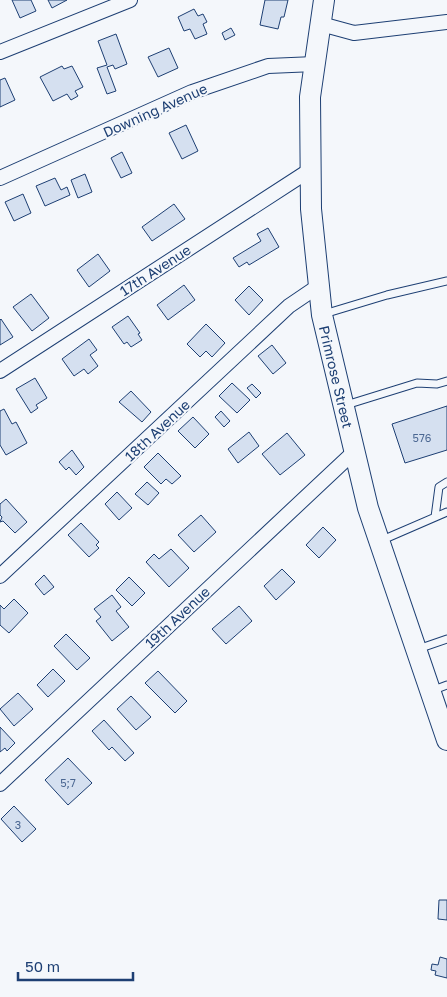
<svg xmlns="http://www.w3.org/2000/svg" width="447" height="997" viewBox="0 0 447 997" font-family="'Golos Text',sans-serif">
	<rect width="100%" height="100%" fill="#f4f7fb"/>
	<path fill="#d5e0f0" stroke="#1d3f73" d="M12 0H31L36 11 20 18Z
		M48 0H67L52 8Z
		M265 0H288L284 17H281L278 29 260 25Z
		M194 9 198 16 203 14 207 22 203 24 207 34 195 39 190 29 184 31 178 17Z
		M231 28 235 35 225 40 222 33Z
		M116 34 127 64 115 69 113 65 107 67 116 91 107 94 97 68 107 65 98 41Z
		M169 48 178 68 158 77 148 57Z
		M62 66 64 69 72 66 83 87 75 91 78 96 71 100 67 94 53 101 40 77Z
		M5 78 15 100 0 107V80Z
		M186 125 198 151 182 159 169 133Z
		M122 152 132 173 121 178 111 158Z
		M85 174 92 192 78 198 71 180Z
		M55 178 61 190 67 187 70 195 45 206 36 186Z
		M23 194 31 213 14 221 5 202Z
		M174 204 185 219 152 241 142 227Z
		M268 228 279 247 249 265 247 262 239 267 233 258 261 241 257 234Z
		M98 254 110 271 89 287 77 270Z
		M184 285 195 300 168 320 157 305Z
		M249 286 263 300 249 315 235 300Z
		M31 294 49 318 32 331 13 307Z
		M128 316 140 333 138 334 142 340 131 347 127 342 124 344 112 327Z
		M1 319 13 337 0 345V320Z
		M206 324 225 343 212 357 206 351 200 357 187 344Z
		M89 339 97 350 90 355 98 366 88 374 84 369 74 376 62 359Z
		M272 345 286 363 273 374 258 356Z
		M35 378 47 398 36 405 38 408 31 413 16 389Z
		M232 383 250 400 237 413 219 396Z
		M252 384 261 393 256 398 247 388Z
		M131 391 151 412 142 422 119 402Z
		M447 406V450L405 463 392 424Z
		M4 409 12 424 16 422 27 443 6 455 0 445V411Z
		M221 411 230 421 224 427 215 417Z
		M193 417 209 434 195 448 178 431Z
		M249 432 259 446 238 463 228 449Z
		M287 433 305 455 280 475 262 454Z
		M72 450 84 467 76 475 69 467 66 470 59 462Z
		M158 453 181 476 172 484 166 479 161 484 144 467Z
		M147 482 159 493 148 505 135 494Z
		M117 492 132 508 119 520 105 504Z
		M6 499 27 522 15 533 3 521 0 522 2 517 0 515V504Z
		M201 515 216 532 194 552 178 535Z
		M81 523 99 542 96 545 99 548 89 557 68 535Z
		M323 527 336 540 319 558 306 545Z
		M171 549 189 568 169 587 146 562 154 554 159 559Z
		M282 569 295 582 276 600 264 586Z
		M44 575 54 587 44 595 35 584Z
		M129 577 145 593 132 606 116 590Z
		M112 595 121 607 116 611 129 627 112 641 96 621 101 617 94 609Z
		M14 599 28 613 9 633 0 625V605L4 609Z
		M239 606 252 621 226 644 212 629Z
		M66 634 90 658 77 670 54 646Z
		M53 669 65 681 48 697 37 685Z
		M158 671 187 701 175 713 145 683Z
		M18 693 33 709 14 726 0 709Z
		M131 696 151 717 136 730 117 709Z
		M104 720 134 753 125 761 112 747 109 750 92 731Z
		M0 727 15 743 7 751 5 748 0 752Z
		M68 758 92 783 68 805 45 780Z
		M14 806 36 829 22 842 1 819Z
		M439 900H447V920L438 919Z
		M440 957 447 959V978L435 975 436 971 431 970 432 964 438 965Z"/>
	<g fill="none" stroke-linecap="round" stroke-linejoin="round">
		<g stroke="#1d3f73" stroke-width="9">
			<path id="lane" d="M324 314 387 295 447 281
				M346 405 417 383 437 384 447 381
				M435 517 439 487 447 482
				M380 541 447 512
				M418 649 447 639
				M431 691 447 685"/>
		</g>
		<g stroke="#1d3f73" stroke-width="16">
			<path id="street" d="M321 24 354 33 447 22
				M0 52 130 0
				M0 178 192 92 268 66 315 64
				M0 371 310 170
				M0 576 289 306 317 287
				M0 784 355 451"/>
		</g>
		<g stroke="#1d3f73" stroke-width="22">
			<g id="secondary">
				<path id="s1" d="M324 0 310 97 311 209 322 315 368 508 447 740"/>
			</g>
		</g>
		<use href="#lane" stroke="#f4f7fb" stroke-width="7"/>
		<use href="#street" stroke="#f4f7fb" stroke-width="14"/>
		<use href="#secondary" stroke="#f4f7fb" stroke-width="20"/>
	</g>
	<g text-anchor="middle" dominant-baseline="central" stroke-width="4" stroke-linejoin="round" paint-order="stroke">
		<g font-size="11" fill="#4b6792">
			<text x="422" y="437">576</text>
			<text x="68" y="782">5;7</text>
			<text x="18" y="824">3</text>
		</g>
		<g font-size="14" fill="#1d3f73" stroke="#f4f7fb">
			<text transform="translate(155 110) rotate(-24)">Downing Avenue</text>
			<text transform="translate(155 270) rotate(-33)">17th Avenue</text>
			<text stroke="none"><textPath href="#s1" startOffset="380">Primrose Street</textPath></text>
			<text transform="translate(157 430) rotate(-43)">18th Avenue</text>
			<text transform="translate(177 617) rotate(-43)">19th Avenue</text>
		</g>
	</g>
	<path d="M18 972v8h115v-8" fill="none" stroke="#1d3f73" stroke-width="2.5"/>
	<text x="25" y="972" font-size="15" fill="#1d3f73" stroke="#f4f7fb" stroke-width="4" paint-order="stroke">50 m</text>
</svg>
